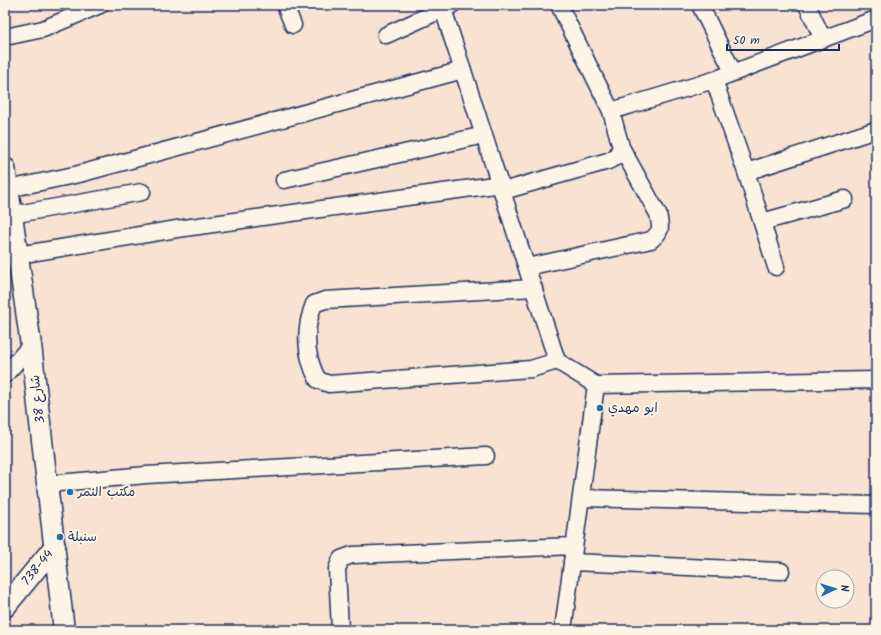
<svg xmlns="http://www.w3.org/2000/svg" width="881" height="635" viewBox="0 0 881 635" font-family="Kalam,'Playpen Sans Arabic',sans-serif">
	<rect width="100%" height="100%" fill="#f8e2d2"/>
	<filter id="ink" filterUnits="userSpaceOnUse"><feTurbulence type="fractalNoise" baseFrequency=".025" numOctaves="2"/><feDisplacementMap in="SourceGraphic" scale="8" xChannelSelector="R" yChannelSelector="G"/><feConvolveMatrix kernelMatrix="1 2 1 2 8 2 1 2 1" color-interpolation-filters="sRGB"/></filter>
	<g filter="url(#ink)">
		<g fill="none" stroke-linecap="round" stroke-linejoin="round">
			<g stroke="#1b2f5e" stroke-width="19">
				<path id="minor" d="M285 5 293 25
					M700 5 733 72
					M807 5 823 39
					M443 9 557 361 596 385 876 380
					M386 35 452 5
					M5 37 43 29 100 5
					M714 80 746 172 776 267
					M611 111 714 80 876 19
					M746 172 876 130
					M284 180 484 135
					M8 189 79 174 463 70
					M503 191 608 161 616 157 621 147 611 111 559 5
					M11 215 142 192
					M762 222 845 199
					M18 255 177 229 501 184
					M527 267 651 240C662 231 661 228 658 214L621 147
					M534 288 325 300 314 304C304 329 305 356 318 380L329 384 531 369 557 361
					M5 375 31 345
					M48 484 146 475 486 456
					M581 498 876 505
					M572 562 781 571
					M340 630 337 569 341 559 352 555 574 546
					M563 630 596 385"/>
			</g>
			<g stroke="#1b2f5e" stroke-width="23">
				<g id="tertiary">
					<path d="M5 168 31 345 64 630"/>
					<path id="s1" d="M5 607 55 546"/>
				</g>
			</g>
			<use href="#minor" stroke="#fcf5e5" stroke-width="16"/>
			<use href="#tertiary" stroke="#fcf5e5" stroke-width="20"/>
		</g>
	</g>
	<g fill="#1f6fb2" stroke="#fcf5e5" stroke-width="1.5">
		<circle cx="600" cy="408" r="4"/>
		<circle cx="70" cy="492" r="4"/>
		<circle cx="60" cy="537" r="4"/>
	</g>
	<g text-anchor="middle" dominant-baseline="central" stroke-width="4" stroke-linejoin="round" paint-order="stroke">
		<g font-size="13" fill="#1b2f5e" stroke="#fcf5e5">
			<text transform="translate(38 399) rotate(-97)">شارع 38</text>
			<text stroke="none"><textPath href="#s1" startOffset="51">738-44</textPath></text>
		</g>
		<g font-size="13" fill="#1b2f5e" stroke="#fcf5e5" text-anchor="start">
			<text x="608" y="408">ابو مهدي</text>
			<text x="78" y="492">مكتب النمر</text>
			<text x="68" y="537">سنبلة</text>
		</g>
	</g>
	<rect width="881" height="635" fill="none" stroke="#fcf5e5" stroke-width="20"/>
	<rect x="10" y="10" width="861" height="615" fill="none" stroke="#1b2f5e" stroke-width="1.5" filter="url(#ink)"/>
	<g transform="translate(835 589) rotate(86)"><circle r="19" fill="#fcf5e5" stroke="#a2a6af"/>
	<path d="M0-3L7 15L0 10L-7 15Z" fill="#1f6fb2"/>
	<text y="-6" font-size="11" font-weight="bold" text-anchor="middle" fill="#1b2f5e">N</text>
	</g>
	<path d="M727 44v6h112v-6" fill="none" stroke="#1b2f5e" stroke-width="2"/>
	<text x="733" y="44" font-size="12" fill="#1b2f5e" stroke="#fcf5e5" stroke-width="3" paint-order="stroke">50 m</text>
</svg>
